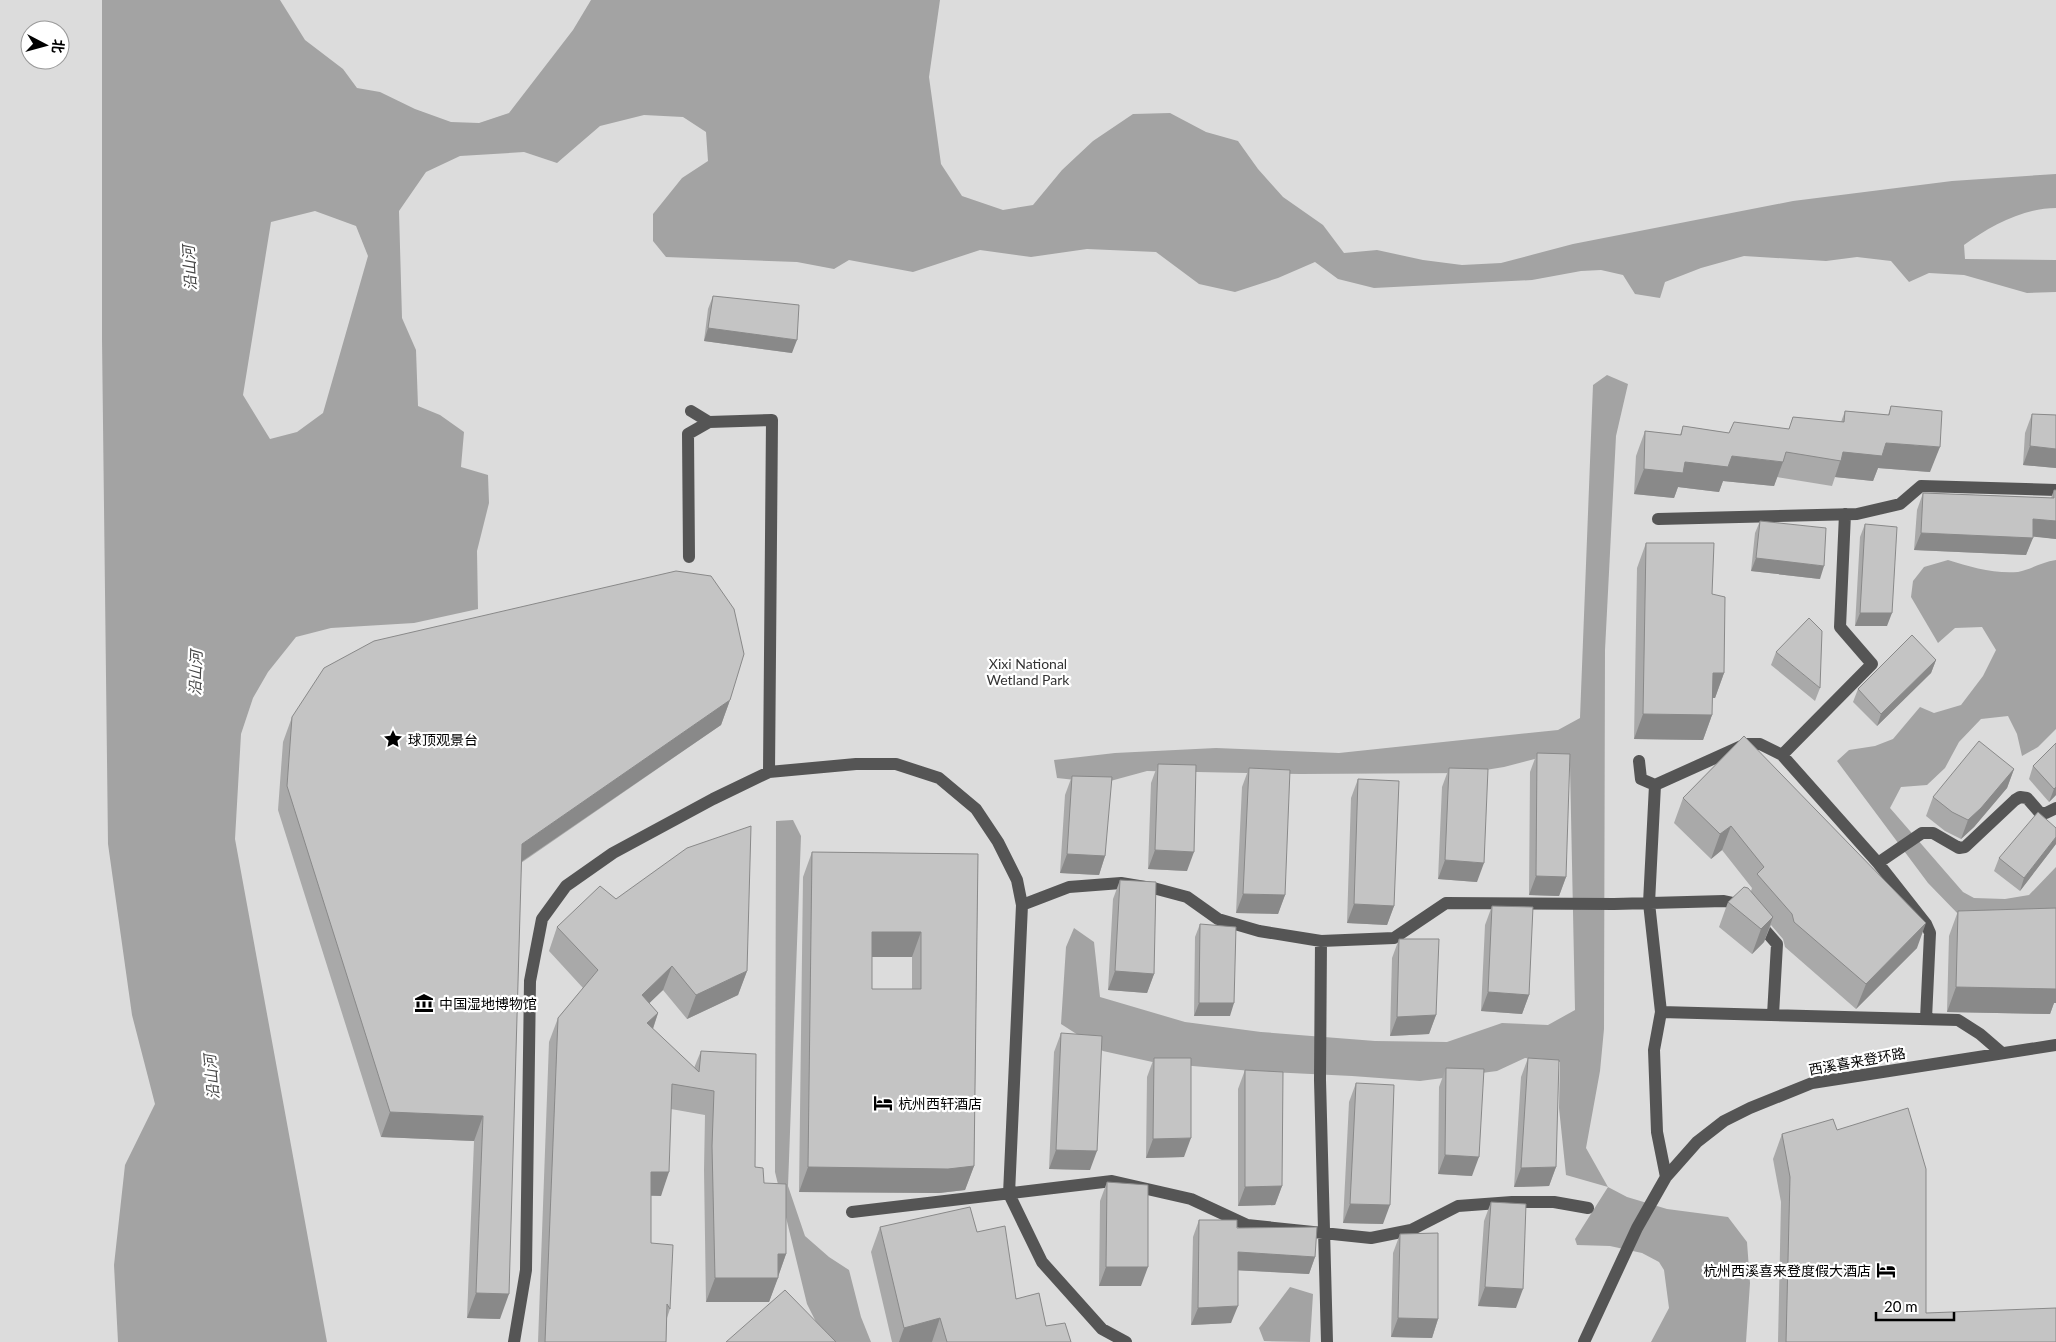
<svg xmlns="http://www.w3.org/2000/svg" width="2056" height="1342" viewBox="0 0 2056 1342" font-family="Lato,'Noto Sans SC',sans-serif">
	<rect width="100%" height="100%" fill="#fff"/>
	<path fill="#dcdcdc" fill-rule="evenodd" d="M0 0H2056V1342H0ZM30 30H60V60H30Z"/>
	<path fill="#a3a3a3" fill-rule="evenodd" d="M102 0H280L305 40 343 69 357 88 380 92 415 109 451 122 479 123 509 113 573 30 591 0H940L929 77 941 164 962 196 1003 210 1033 205 1062 170 1093 141 1133 114 1170 113 1206 132 1238 141 1258 169 1283 197 1323 225 1344 253 1377 250 1423 260 1462 265 1501 263 1573 244 1793 201 1952 181 2056 174V208C2024 208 1990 226 1964 245L1965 259 2056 260V292L2027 293 1964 275 1929 273 1909 282 1891 261 1857 257 1826 261 1744 256 1701 268 1665 282 1660 298 1635 294 1623 275 1601 270 1581 271 1532 280 1374 288 1338 279 1315 262 1278 278 1235 292 1199 284 1156 252 1087 249 1031 257 980 250 913 272 849 260 834 269 797 262 666 257 653 241V214L682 178 708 161 706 132 683 117 644 115 600 126 557 163 524 152 460 156 426 172 399 211 402 318 416 350 418 406 440 415 464 432 461 467 488 475 489 503 477 551 478 609 414 623 331 628 296 637 268 672 253 698 241 734 235 839 327 1342H118L114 1265 125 1165 155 1104 132 1015 108 844 102 339ZM315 211 356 226 368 256 323 413 297 432 270 439 243 395 271 222Z
		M1607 375 1628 384 1616 436 1605 650 1604 1029 1600 1071 1586 1148 1608 1187 1627 1197 1667 1209 1728 1217 1747 1242 1750 1283 1746 1342H1651L1669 1308 1664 1270 1659 1262 1642 1253 1610 1246 1577 1245 1575 1239 1608 1187 1566 1175 1559 1108 1560 1062 1525 1058 1497 1071 1420 1081 1352 1076 1252 1071 1157 1063 1103 1051 1061 1024 1066 947 1074 928 1094 942 1100 997 1185 1022 1261 1032 1375 1041 1447 1042 1502 1023 1548 1025 1575 1010 1570 766 1550 755 1504 767 1467 773 1300 774 1147 771 1103 783 1057 778 1054 760 1115 753 1216 748 1339 753 1558 730 1580 718 1593 385Z
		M1948 560C1970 567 1994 574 2018 572 2030 570 2041 562 2056 560V729L2038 747 2022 756 2017 734 2008 716 1981 719 1959 742 1945 768 1927 785 1901 787 1890 808 1963 892 1974 898 2005 899 2029 895 2056 867V910L1962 918 1928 883 1837 761 1849 750 1875 746 1893 739 1920 707 1934 713 1961 705 1983 676 1996 650 1982 627 1955 628 1938 643 1911 597 1913 581 1924 567Z
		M793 820 801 836 788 1186 805 1236 829 1257 849 1270 861 1317 871 1342H826L807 1304 775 1172 776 821Z
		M1290 1287 1313 1294 1310 1342 1264 1341 1259 1328Z"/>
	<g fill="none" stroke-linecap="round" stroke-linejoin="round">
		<path stroke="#555" stroke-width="12" d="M691 411 709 422
			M1845 514 1840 627 1872 664 1782 755 1878 863 1922 833H1933L1959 848 1965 847 2015 800 2020 797 2027 798 2040 813H2046L2056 808
			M1658 519 1857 514 1900 504 1921 486 2056 490
			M689 557 688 434 709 422 772 420 769 772
			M1639 761 1641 779 1655 785 1649 903 1661 1012 1654 1050 1657 1132 1666 1177
			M1655 785 1746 744H1760L1782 755
			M1878 863 1926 924 1930 933 1926 1019
			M1022 905 1069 887 1121 883 1157 889 1187 897 1218 919 1259 931 1321 941 1394 938 1446 903 1614 904 1724 901 1743 905 1777 944 1773 1015
			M1321 941 1320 1080 1327 1342
			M1661 1012 1958 1020 1980 1034 2002 1053
			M852 1212 1112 1181 1191 1199 1247 1225 1371 1238 1411 1230 1458 1206 1512 1202H1554L1588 1208
			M514 1342 526 1270 530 981 542 919 566 886 613 853 713 799 769 772 856 764H896L939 778 976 809 998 842 1017 880 1022 905 1009 1194 1042 1262 1102 1329 1126 1342
			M1584 1342 1637 1228 1666 1177 1697 1142 1724 1121 1750 1108 1812 1083 2056 1045"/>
	</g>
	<path fill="#a9a9a9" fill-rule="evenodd" d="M713 296 792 353 704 341 708 309Z
		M1891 406 1930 472 1878 468 1873 481 1835 477 1832 486 1777 477 1774 486 1723 481 1719 492 1678 487 1674 498 1634 494 1636 456 1645 431 1680 435 1683 426 1729 433 1789 429 1793 417 1841 422 1845 411 1888 415Z
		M2032 414 2056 415V468L2023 465 2025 433Z
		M2054 490H2056V539L2033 536 2026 555 1914 550 1917 510 1923 493 2051 498Z
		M1760 521 1820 579 1751 571 1755 533Z
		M1865 524 1887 626H1855L1860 537Z
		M1646 543 1712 594 1724 673 1715 698H1712V715L1703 740 1634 739 1637 568Z
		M1776 652 1820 688 1815 701 1771 665Z
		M1936 660 1931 673 1877 726 1853 702 1858 689Z
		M730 700 721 725 521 863 500 1319 467 1318 474 1141 381 1137 278 810 283 742 292 717Z
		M1744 736 1917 948 1856 1009 1785 947 1783 939 1771 925 1764 942 1752 954 1719 927 1728 902 1751 891 1752 888 1722 850 1711 859 1674 823 1683 798Z
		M2056 743V795L2049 802 2029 779 2033 766Z
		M1537 753 1566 877 1559 896 1529 895 1530 772Z
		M1158 764 1187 871 1148 869 1151 783Z
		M1249 768 1285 895 1278 914 1236 913 1242 787Z
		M1449 768 1477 882 1438 879 1442 787Z
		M2014 769 2007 788 1974 827 1961 839 1945 831 1926 816 1933 797Z
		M1072 776 1105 856 1099 875 1060 873 1065 795Z
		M1358 779 1394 906 1387 925 1347 923 1351 798Z
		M2056 844 2020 891 1994 871 1999 858Z
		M812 852 978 854 974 1166 965 1190 939 1193 799 1192 803 877ZM872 957H912V989H872Z
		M1120 880 1154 974 1147 993 1108 990 1113 899Z
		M616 899 747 971 738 995 687 1019 663 990 649 1003 658 1013 653 1029 694 1068 701 1051 755 1167 764 1183 786 1254 769 1302H706L704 1170 705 1115 671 1109 661 1196H651V1243L670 1309 667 1318 666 1342H538L549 1042 558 1018 583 988 549 951 557 927Z
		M1492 906 1529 995 1522 1014 1481 1011 1485 925Z
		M1958 911 2054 1003 2050 1014 1947 1012 1949 936Z
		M1200 924 1230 1016H1194L1195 937Z
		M1399 939 1436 1015 1429 1034 1390 1036 1392 958Z
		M1061 1033 1090 1170 1049 1169 1054 1052Z
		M1154 1058 1184 1157 1146 1158 1147 1077Z
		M1528 1058 1556 1167 1549 1186 1514 1187 1521 1077Z
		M1446 1068 1472 1176 1438 1174 1439 1087Z
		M1245 1070 1282 1186 1275 1205 1238 1206V1089Z
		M1356 1083 1383 1224 1343 1223 1349 1102Z
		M1837 1130 1926 1313 2056 1342H1778L1781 1202 1773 1159 1782 1134Z
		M1107 1182 1141 1286H1099L1100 1201Z
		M1491 1202 1516 1308 1478 1306 1484 1221Z
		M1199 1220 1237 1228 1315 1257 1309 1274 1238 1270 1231 1323 1191 1325 1193 1237Z
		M880 1227 977 1232 1016 1299 1046 1326 1071 1342H892L871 1252Z
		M1400 1234 1438 1319 1432 1338 1391 1337 1393 1253Z"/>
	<path fill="#898989" d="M708 328 797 340 792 353 704 341Z
		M1886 443 1940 447 1930 472 1878 468 1873 481 1835 477 1843 452Z
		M2030 446 2056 449V468L2023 465Z
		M1732 456 1783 462 1774 486 1723 481 1719 492 1678 487 1674 498 1634 494 1644 469 1685 462Z
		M2033 519 2056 521V539L2027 536Z
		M1921 533 2033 538 2026 555 1914 550Z
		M1756 558 1824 566 1820 579 1751 571Z
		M1860 613H1892L1887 626H1855Z
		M1936 660 1931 673 1877 726 1881 714Z
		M1713 673H1724L1715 698H1704Z
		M730 700 721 725 512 868 522 844Z
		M1643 714 1712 715 1703 740 1634 739Z
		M2014 769 2007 788 1974 827 1961 839 1968 820Z
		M2056 787V795L2049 802 2054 789Z
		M1731 826 1722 850 1711 859 1720 834Z
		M2056 837V844L2020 891 2024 878Z
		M1155 850 1194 852 1187 871 1148 869Z
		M1067 854 1105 856 1099 875 1060 873Z
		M1445 860 1484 863 1477 882 1438 879Z
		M1536 876 1566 877 1559 896 1529 895Z
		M1243 894 1285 895 1278 914 1236 913Z
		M1354 904 1394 906 1387 925 1347 923Z
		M1773 917 1764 942 1752 954 1761 929Z
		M1926 923 1917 948 1856 1009 1866 984Z
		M872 932H921L912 957H863Z
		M672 966 663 990 633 1019 642 995Z
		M747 971 738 995 687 1019 696 995Z
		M1115 971 1154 974 1147 993 1108 990Z
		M1956 987 2056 988V1003H2054L2050 1014 1947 1012Z
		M1488 992 1529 995 1522 1014 1481 1011Z
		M1199 1003H1234L1230 1016H1194Z
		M658 1013 650 1037 647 1023Z
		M1436 1015 1429 1034 1390 1036 1397 1017Z
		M390 1112 483 1116 474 1141 381 1137Z
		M1191 1138 1184 1157 1146 1158 1153 1139Z
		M1056 1150 1097 1151 1090 1170 1049 1169Z
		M1445 1155 1479 1157 1472 1176 1438 1174Z
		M974 1166 965 1190 939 1193 799 1192 808 1167Z
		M1556 1167 1549 1186 1514 1187 1521 1168Z
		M651 1172H669L661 1196 643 1195Z
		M1282 1186 1275 1205 1238 1206 1245 1187Z
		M1350 1204 1390 1205 1383 1224 1343 1223Z
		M1238 1252 1315 1257 1309 1274 1231 1270Z
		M778 1254H786L778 1277Z
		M1106 1267H1148L1141 1286H1099Z
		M715 1278H778L769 1302H706Z
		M1485 1287 1523 1289 1516 1308 1478 1306Z
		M476 1293 509 1294 500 1319 467 1318Z
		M1238 1306 1231 1323 1191 1325 1198 1308Z
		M940 1318 932 1342H899L904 1328Z
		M1398 1318 1438 1319 1432 1338 1391 1337Z"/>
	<path fill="#c4c4c4" stroke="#898989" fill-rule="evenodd" d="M713 296 799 305 797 340 708 328Z
		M1891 406 1942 411 1940 447 1886 443 1882 456 1843 452 1841 461 1786 452 1783 462 1732 456 1728 467 1685 462 1683 473 1644 469 1645 431 1681 435 1683 426 1729 433 1734 422 1789 429 1793 417 1844 422 1845 411 1889 415Z
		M2032 414 2056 415V449L2030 446Z
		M2054 490H2056V521L2033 519V538L1921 533 1923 493 2054 498Z
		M1760 521 1826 528 1824 566 1756 558Z
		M1865 524 1897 527 1892 613H1860Z
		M1646 543H1714L1712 594 1725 597 1724 673H1713L1712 715 1643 714Z
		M676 571 711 576 734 609 744 654 730 700 522 844 509 1294 476 1293 483 1116 390 1112 287 786 292 717 324 668 374 641Z
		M1809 618 1822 631 1820 688 1776 652Z
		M1912 635 1936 660 1881 714 1858 689Z
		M1744 736 1926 923 1866 984 1794 922 1792 914 1757 874 1764 867 1731 826 1720 834 1683 798Z
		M1979 741 2014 769 1981 808 1968 820 1952 812 1933 797Z
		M2056 743V787L2054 789 2033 766Z
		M1537 753 1570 754 1566 877 1536 876Z
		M1158 764 1196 765 1194 852 1155 850Z
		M1249 768 1290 770 1285 895 1243 894Z
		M1449 768 1488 769 1484 863 1445 860Z
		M1072 776 1112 777 1105 856 1067 854Z
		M1358 779 1399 781 1394 906 1354 904Z
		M2038 812 2056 828V837L2024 878 1999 858Z
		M751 826 747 971 696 995 672 966 642 995 658 1013 647 1023 699 1072 701 1051 756 1054 755 1167 763 1168 764 1183 786 1184V1254H778V1278H715L712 1146 714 1091 672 1084 669 1172H651V1243L673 1245 670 1309 667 1304 666 1342H545L558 1018 598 970 557 927 600 886 616 899 687 848Z
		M812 852 978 854 974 1166 948 1169 808 1167ZM872 932H921V989H872Z
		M1120 880 1156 882 1154 974 1115 971Z
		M1744 887 1748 888 1773 917 1761 929 1728 902Z
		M1492 906 1533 907 1529 995 1488 992Z
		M2056 908V989L1956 987 1958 911Z
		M1200 924 1236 927 1234 1003H1199Z
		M1399 939H1439L1436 1015 1397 1017Z
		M1061 1033 1102 1036 1097 1151 1056 1150Z
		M1154 1058H1191V1138L1153 1139Z
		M1528 1058 1559 1060 1556 1167 1521 1168Z
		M1446 1068 1484 1069 1479 1157 1445 1155Z
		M1245 1070 1283 1072 1282 1186 1245 1187Z
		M1356 1083 1394 1085 1390 1205 1350 1204Z
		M1908 1108 1926 1169V1313L2056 1308V1342H1786L1790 1177 1782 1134 1833 1119 1837 1130Z
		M1107 1182 1148 1185V1267H1106Z
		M1491 1202 1526 1204 1523 1289 1485 1287Z
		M970 1207 977 1232 1005 1226 1016 1299 1039 1293 1046 1326 1065 1323 1071 1342H947L940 1318 904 1328 880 1227Z
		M1199 1220H1237V1228L1317 1227 1315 1257 1238 1252V1306L1198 1308Z
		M1438 1233V1319L1398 1318 1400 1234Z
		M785 1290 836 1342H726Z"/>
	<defs>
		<g id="sight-bare" transform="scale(1.5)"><path d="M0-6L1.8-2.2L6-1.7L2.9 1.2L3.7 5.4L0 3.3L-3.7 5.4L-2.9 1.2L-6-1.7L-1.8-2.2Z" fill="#000" stroke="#fff" stroke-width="2.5" paint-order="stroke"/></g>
		<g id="museum-bare" transform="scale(1.5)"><path d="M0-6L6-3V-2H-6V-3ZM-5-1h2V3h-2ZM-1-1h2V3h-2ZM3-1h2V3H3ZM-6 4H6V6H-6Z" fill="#000" stroke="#fff" stroke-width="2.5" paint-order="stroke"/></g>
		<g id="hotel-bare" transform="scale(1.5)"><path d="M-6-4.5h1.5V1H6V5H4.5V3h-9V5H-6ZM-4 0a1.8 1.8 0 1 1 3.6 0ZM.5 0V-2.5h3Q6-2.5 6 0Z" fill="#000" stroke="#fff" stroke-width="2.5" paint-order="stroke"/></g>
	</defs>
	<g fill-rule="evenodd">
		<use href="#sight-bare" x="393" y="739"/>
		<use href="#museum-bare" x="424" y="1003"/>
		<use href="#hotel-bare" x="883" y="1103"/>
		<use href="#hotel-bare" x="1886" y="1270"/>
	</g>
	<g text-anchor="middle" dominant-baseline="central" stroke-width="4.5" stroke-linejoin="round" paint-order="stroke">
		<g font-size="14" fill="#333" stroke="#fff">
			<text x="1028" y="663">Xixi National<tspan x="1028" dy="16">Wetland Park</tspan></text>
		</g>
		<g font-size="14" fill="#000" stroke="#fff" text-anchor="start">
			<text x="408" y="739">球顶观景台</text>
			<text x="439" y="1003">中国湿地博物馆</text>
			<text x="898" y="1103">杭州西轩酒店</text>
			<text x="1871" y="1270" text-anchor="end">杭州西溪喜来登度假大酒店</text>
		</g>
		<g font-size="14" fill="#000" stroke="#fff">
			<text transform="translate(1857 1061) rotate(-10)">西溪喜来登环路</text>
		</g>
		<g font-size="15" font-style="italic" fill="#444" stroke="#fff">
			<text transform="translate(189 268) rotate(-93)">沿山河</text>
			<text transform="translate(195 673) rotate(-88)">沿山河</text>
			<text transform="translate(211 1077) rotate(-95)">沿山河</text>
		</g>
	</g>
	<g transform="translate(45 45) rotate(96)"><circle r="24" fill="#ffffff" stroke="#999999"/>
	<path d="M0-4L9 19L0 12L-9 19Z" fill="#000000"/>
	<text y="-8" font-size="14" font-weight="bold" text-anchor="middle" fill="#000000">北</text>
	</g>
	<path d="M1876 1312v8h78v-8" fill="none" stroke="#000000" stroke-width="2.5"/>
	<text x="1884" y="1312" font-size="15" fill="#000000" stroke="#ffffff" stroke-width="4" paint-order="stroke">20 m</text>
</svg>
